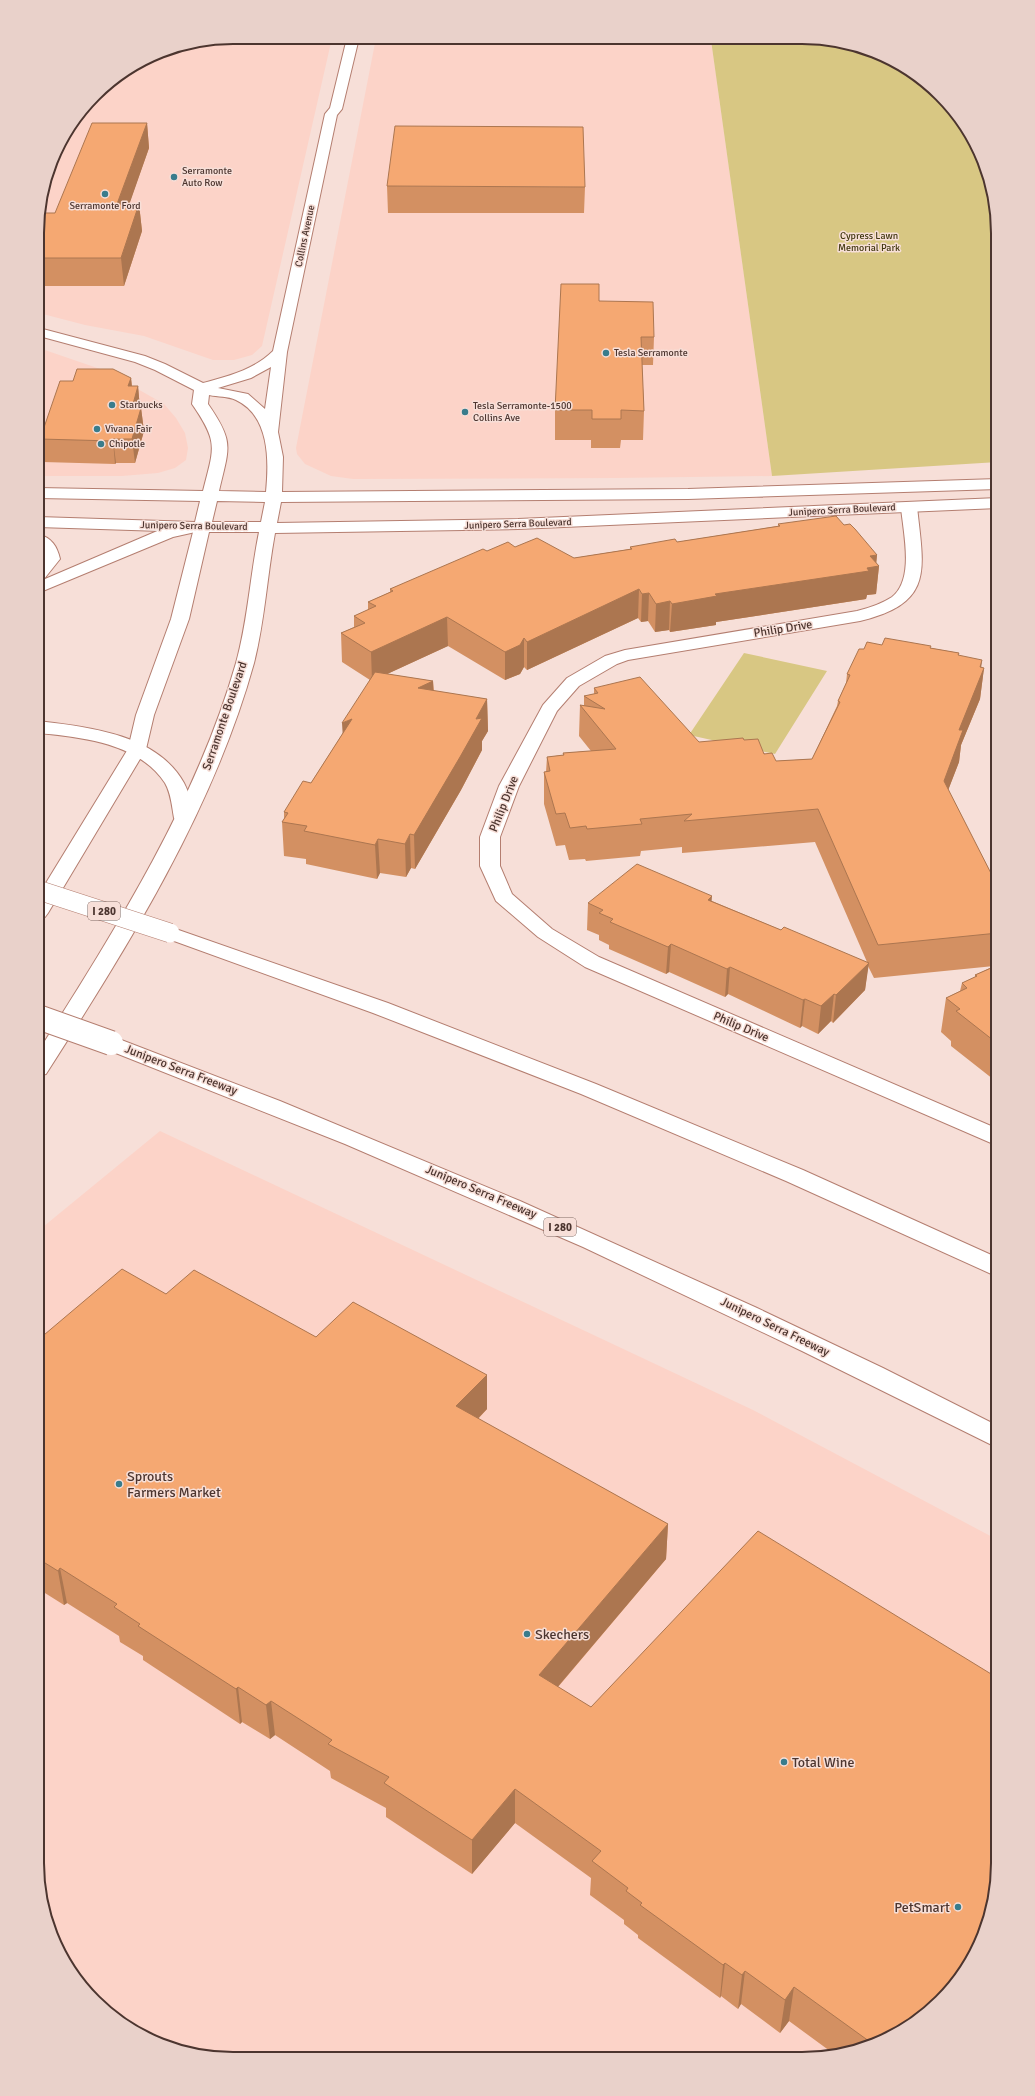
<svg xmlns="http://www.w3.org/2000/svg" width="1035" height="2096" viewBox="0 0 1035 2096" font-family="Signika,sans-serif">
	<rect width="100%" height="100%" fill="#f7dfd8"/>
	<path fill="#fcd3c8" d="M233 37 332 38 262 346 252 355 234 360H213L144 336 85 325 39 313V208L57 146 104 86 158 52Z
		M376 38 711 40 772 476 616 478 353 479 331 476 305 464 297 454 296 448Z
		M39 348 106 371 164 404 176 418 185 433 188 448 186 460 175 468 158 473 122 476H38Z
		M160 1131 753 1410 998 1540V1876L865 2049 802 2059 208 2057 147 2039 104 2010 70 1972 47 1926 37 1863 38 1231Z"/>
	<path fill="#d8c783" d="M711 40 840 41 888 57 931 86 965 124 988 170 998 233V462L772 476Z
		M744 653 827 671 775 754 689 735Z"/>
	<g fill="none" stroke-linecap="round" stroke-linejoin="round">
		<g stroke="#b47e70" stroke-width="2">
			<path id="street" d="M909 502 915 504 917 507C924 571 934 603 860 621L628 660 617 664 579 686 557 711 519 786 500 837V866L512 894 552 929 599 957 998 1129V1146L585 967 538 937 496 901 480 866V837L499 786 543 705 567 678 605 656 625 650 857 611C869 608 881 604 892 597 915 579 903 532 901 507L903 504Z"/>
		</g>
		<g stroke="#b47e70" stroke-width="2">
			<path id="secondary" d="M347 38H359L342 109 337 115 287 352 278 432 283 457 282 492 688 489 998 479V489L688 499 281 502 277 523 518 519 998 498V508L518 529 275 533C267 576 265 620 254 663 213 811 128 946 46 1074L38 1076V1052C115 930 196 803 236 663 248 620 250 576 259 532H209L189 619 154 715 146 749 48 913 45 917 38 919V896L128 749 136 715 171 619 193 532 38 527V517L195 522 200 501 38 498V488L203 491C214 447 219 443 192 404L194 390 155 370 135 362 39 336V328L145 356 165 364 203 383C228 376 254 370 273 351L325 114 330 108ZM271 367 265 409 248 394 218 388 251 378ZM209 395C218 397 228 396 236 400 270 416 269 461 266 492L219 491C229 447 235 443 208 404ZM217 501 265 502 261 522H212Z"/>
		</g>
		<g stroke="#b47e70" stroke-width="2">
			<path id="highway" d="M203 521 209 523 211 526 209 529 173 537 38 593V582L162 529Z
				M38 534C52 538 57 546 60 559L44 579 38 580V564L43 558 41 549 38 547Z
				M38 721C88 727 157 734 184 783 190 794 192 806 194 818L191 822 184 824 177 822 174 818C172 807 171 793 165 783 139 743 81 737 38 733Z
				M170 927 388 1003 596 1084 803 1170 998 1258V1277L786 1181 581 1094 373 1013 163 937 160 933 163 929Z
				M111 1036 280 1101 520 1201 757 1308 883 1368 998 1426V1448L802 1351 583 1247 345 1144 103 1048 100 1043 103 1038Z"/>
		</g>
		<use href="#street" fill="#fff" fill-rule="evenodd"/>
		<use href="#secondary" fill="#fff" fill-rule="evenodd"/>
		<use href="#highway" fill="#fff" fill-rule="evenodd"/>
		<g stroke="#b47e70" stroke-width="20" stroke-linecap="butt">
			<path id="highway-bridge-far1" d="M38 890 170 933"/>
		</g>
		<g stroke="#b47e70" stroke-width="26" stroke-linecap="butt">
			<path id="highway-bridge" d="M38 1017 111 1043"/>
		</g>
		<use href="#highway-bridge-far1" stroke="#fff" stroke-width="19"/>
		<use href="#highway-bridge" stroke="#fff" stroke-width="24"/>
	</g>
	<path fill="#d39062" d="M233 37H282L281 40H277L276 45 196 44Z
		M147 123 149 148 129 204H139L142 231 124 286H39V213H55Z
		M387 186 585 187 584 213H388Z
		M599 301 654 337 653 365H642L644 411 643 440H621L620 448H591V440H555V410Z
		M131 378 132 386H138L140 408H141L144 431 135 463H116L115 464 43 462 40 439 73 381Z
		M778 524 844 525 877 555 876 563 879 566 876 594 867 595 866 599 716 622V625L670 632 669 630 655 632 648 621 641 622 638 618 527 670 524 667 520 674 505 680 448 646 387 674 433 681 434 691 487 699 488 731 482 741V750L461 790 415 869 411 868 406 877 380 873 377 879 306 864V859L284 856 282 822 284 819V812L311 783 343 733 370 680 342 662 341 633 354 627V616L368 610V602L390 592V589L487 551 515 547 574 558 630 549V547L677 542 778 526Z
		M882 645 931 648 959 653 958 656 981 667 984 668 980 699 961 745 959 762 948 790 998 887V1083L951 1046V1041L941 1032 946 998 960 991 962 983 975 977V975L994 966 874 978 868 966 865 990 833 1023 831 1021 818 1034 802 1026 800 1028 728 994 725 997 669 972 666 974 609 949V945L599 940V935L587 930 588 903 712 901 781 930 867 962 815 842 682 853V847L641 851 640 856 586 861 585 859 569 860 565 845 556 846 544 804V772H546L547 757 563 755V753L591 751 579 736 580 705H584V696L594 694V688L699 742 744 740 776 761 812 759 837 706 838 701 846 683 847 674 864 649Z
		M166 1294 316 1337 487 1375V1409L478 1419 668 1524 666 1559 558 1687 911 2026 865 2049 834 2054 789 2021 780 2033 741 2004 738 2009 721 1996 720 1998 638 1938V1935L624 1924V1920L590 1895 591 1878 515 1823 472 1874 386 1817V1808L331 1778 330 1771 275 1735 270 1739 242 1722 240 1724 143 1660V1656L120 1642 119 1636 67 1603 64 1605 37 1588 38 1340Z"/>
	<path fill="#ac7650" d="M276 37H277V40L276 45Z
		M147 123 149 148 120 231 117 204Z
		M139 204 142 231 124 286 121 258Z
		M131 378 133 400 128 386Z
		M138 386 140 409 141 408 144 431 135 463 132 439 133 404Z
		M113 439 116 463 115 464 113 441Z
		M877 555 876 566H879L876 594 867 595 866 599 716 622V625L670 632 672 604 870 556Z
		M639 589 638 618 527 670V642Z
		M649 593 648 621 641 622 642 594Z
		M670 601 669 630 655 632 656 604Z
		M447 617 448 646 372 681 371 652Z
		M524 638V667L520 674 505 680V652Z
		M982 660 980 678 984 668 980 699 961 745 959 762 939 814 944 781 959 730Z
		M433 681 434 714 418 688Z
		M487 699 488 731 482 741V750L461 790 415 869 414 835 476 719Z
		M352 719 344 756 342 723Z
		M410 834 411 868 406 877 405 844Z
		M378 839 380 873 377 879 375 845Z
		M712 896 710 923 708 900Z
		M671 944 669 972 666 974 668 947Z
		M869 963 865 990 833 1023 836 995Z
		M730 967 728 994 725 997 727 969Z
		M834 994 831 1021 818 1034 821 1006Z
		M805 999 802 1026 800 1028 803 1000Z
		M487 1375V1409L456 1441V1406Z
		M668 1524 666 1559 538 1710 539 1675Z
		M60 1568 67 1603 64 1605 58 1571Z
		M238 1687 242 1722 240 1724 236 1689Z
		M271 1701 275 1735 270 1739 266 1705Z
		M515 1789V1823L472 1874V1840Z
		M725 1963 721 1996 720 1998 723 1965Z
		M745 1971 741 2004 738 2009 742 1975Z
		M794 1987 789 2021 780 2033 785 2000Z"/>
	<path fill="#f5a872" stroke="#ac7650" d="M92 123H147L117 204H139L121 258H39V213H55Z
		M395 126 583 127 585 187 387 186Z
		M561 284H599V301L653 302 654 337H641L644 411 621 410V419H592V410H555Z
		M77 369H113L131 378 128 386H138L133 404H136L135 408H141L132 439H113V441L40 439 60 381H73Z
		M836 516 844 525 850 524 855 529 877 555 870 556 879 566 867 568 869 571 715 594 717 596 672 604 670 601 656 604 649 593 642 594 639 589 527 642 524 638 520 645 505 652 447 617 371 652 341 633 365 623 354 616 376 606 368 602 393 591 390 589 483 549 487 551 508 542 515 547 537 538 574 558 632 549 630 547 675 539 677 542 780 526 778 524Z
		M885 638 931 646 930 648 959 653 958 655 982 660 980 667 984 668 959 730H963L944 781 998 887V933L878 945 818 809 684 821 692 814 640 819 642 824 587 829 586 826 570 828 565 813 556 814 544 772 550 771 547 757 564 755 563 753 616 749 580 705 605 709 584 696 598 693 594 688 640 677 699 742 743 738 744 740 758 739 764 754 772 753 776 761 812 759 840 702 838 701 850 675 847 674 859 649H864L867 642 882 645Z
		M375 672 433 681 418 688 487 699 476 719 482 718 460 757 414 835 410 834 405 844 378 839 375 845 304 831 307 826 282 822 288 813 284 812 303 781 311 783 352 719 342 723Z
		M637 864 712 896 708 900 781 930 784 927 869 963 836 995 834 994 821 1006 805 999 803 1000 730 967 727 969 671 944 668 947 610 922 613 919 599 913 603 910 588 903Z
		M998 965V1044L956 1011 960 1009 946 998 967 988 962 983 977 976 975 975Z
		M122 1269 166 1294 194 1270 316 1337 353 1302 487 1375 456 1406 668 1524 539 1675 591 1707 758 1531 996 1677 998 1676V1876L983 1938 957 1982 911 2026 873 2044 794 1987 785 2000 745 1971 742 1975 725 1963 723 1965 640 1905 642 1903 626 1891 628 1888 592 1861 601 1851 515 1789 472 1840 384 1783 389 1777 328 1744 332 1740 271 1701 266 1705 238 1687 236 1689 138 1626 140 1624 114 1607 117 1604 60 1568 58 1571 37 1558 38 1340Z"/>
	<g fill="#397c8c" stroke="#f7dfd8" stroke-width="1.5">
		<circle cx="174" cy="177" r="4"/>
		<circle cx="105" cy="194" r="4"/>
		<circle cx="606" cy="353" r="4"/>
		<circle cx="112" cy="405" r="4"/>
		<circle cx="465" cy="412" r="4"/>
		<circle cx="97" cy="429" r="4"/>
		<circle cx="101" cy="444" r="4"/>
		<circle cx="119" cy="1484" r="4"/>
		<circle cx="527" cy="1634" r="4"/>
		<circle cx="784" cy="1762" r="4"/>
		<circle cx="958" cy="1907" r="4"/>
	</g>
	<g text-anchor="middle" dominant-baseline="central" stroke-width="3" stroke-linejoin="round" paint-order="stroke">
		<g font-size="10" fill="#4c352f" stroke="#f7dfd8" text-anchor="start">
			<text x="182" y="171">Serramonte<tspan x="182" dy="12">Auto Row</tspan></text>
			<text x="105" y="206" text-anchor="middle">Serramonte Ford</text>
			<text x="614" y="353">Tesla Serramonte</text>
			<text x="120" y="405">Starbucks</text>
			<text x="473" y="406">Tesla Serramonte-1500<tspan x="473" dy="12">Collins Ave</tspan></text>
			<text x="105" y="429">Vivana Fair</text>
			<text x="109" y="444">Chipotle</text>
		</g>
		<g font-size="10" fill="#4c352f" stroke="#f7dfd8">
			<text transform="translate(305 236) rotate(-78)">Collins Avenue</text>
			<text transform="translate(842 510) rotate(-3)">Junipero Serra Boulevard</text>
			<text transform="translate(518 524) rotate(-2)">Junipero Serra Boulevard</text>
			<text transform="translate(194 526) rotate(1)">Junipero Serra Boulevard</text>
		</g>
		<g font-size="10" fill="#40370f" stroke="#f7dfd8">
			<text x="869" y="236">Cypress Lawn<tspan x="869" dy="12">Memorial Park</tspan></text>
		</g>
		<g fill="#f7dfd8" stroke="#7f6862" stroke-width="1">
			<rect x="88" y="902" width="32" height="18" rx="3"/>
			<rect x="544" y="1218" width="32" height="18" rx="3"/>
		</g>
		<g font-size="11" font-weight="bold" fill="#4c352f">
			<text x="104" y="911">I 280</text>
			<text x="560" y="1227">I 280</text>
		</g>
		<g font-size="12" fill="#4c352f" stroke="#f7dfd8">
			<text transform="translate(783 629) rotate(-9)">Philip Drive</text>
			<text transform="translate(225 716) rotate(-71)">Serramonte Boulevard</text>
			<text transform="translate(504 804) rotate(-68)">Philip Drive</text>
			<text transform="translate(741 1027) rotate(23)">Philip Drive</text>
			<text transform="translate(181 1070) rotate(21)">Junipero Serra Freeway</text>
			<text transform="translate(481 1192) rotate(23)">Junipero Serra Freeway</text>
			<text transform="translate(775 1327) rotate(26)">Junipero Serra Freeway</text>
		</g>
		<g font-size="14" fill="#4c352f" stroke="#f7dfd8" text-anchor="start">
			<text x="127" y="1476">Sprouts<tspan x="127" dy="16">Farmers Market</tspan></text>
			<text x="535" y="1634">Skechers</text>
			<text x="792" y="1762">Total Wine</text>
			<text x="950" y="1907" text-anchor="end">PetSmart</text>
		</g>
	</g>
	<path d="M0 0H1035V2096H0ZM233 44H802A189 189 0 0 1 991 233V1863A189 189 0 0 1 802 2052H233A189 189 0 0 1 44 1863V233A189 189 0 0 1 233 44Z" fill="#e9d1ca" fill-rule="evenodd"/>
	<path fill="none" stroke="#4c352f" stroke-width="2" d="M233 44H802A189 189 0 0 1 991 233V1863A189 189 0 0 1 802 2052H233A189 189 0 0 1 44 1863V233A189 189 0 0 1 233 44Z"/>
</svg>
